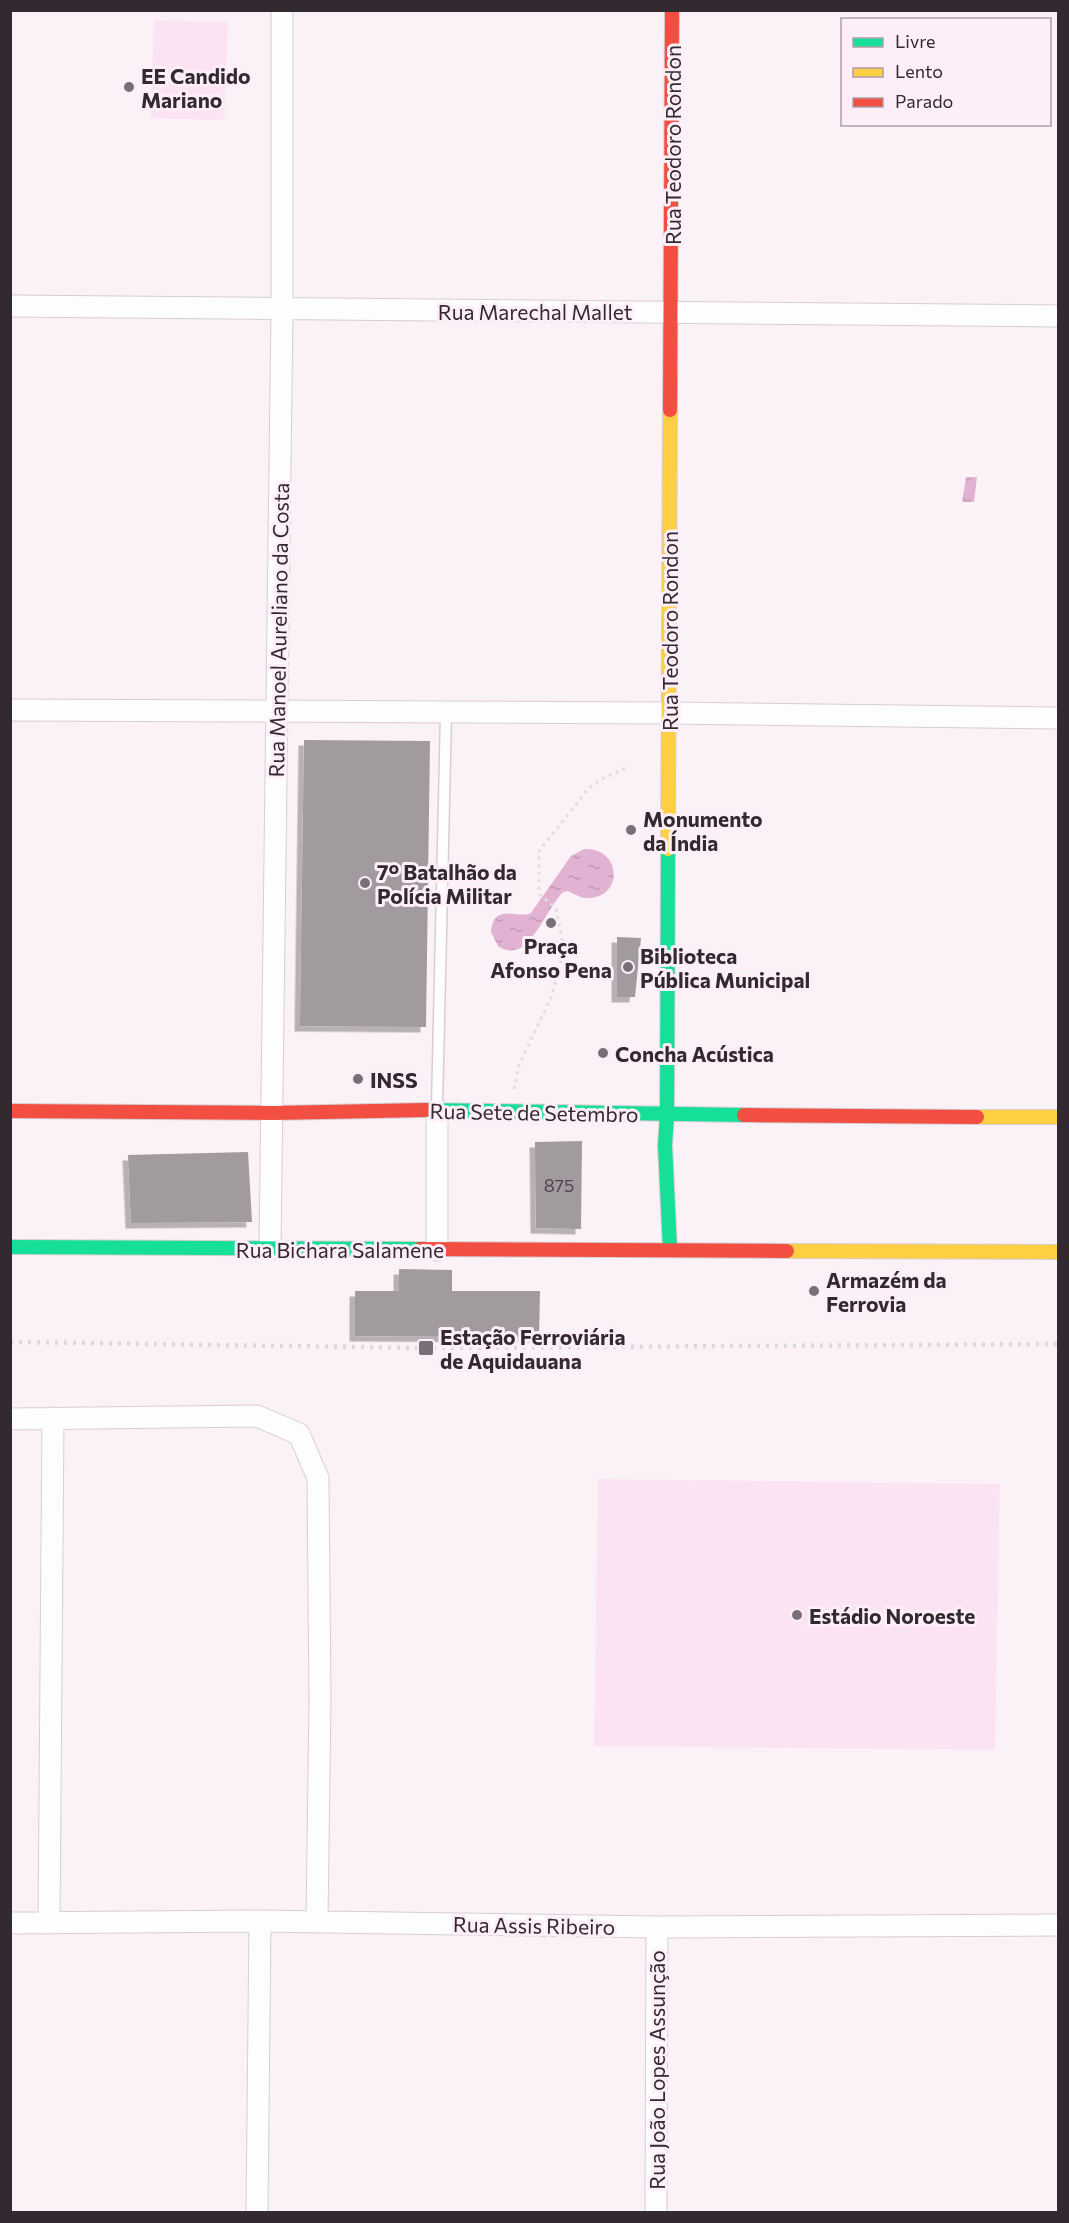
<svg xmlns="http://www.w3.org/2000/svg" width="1069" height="2223" viewBox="0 0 1069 2223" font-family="Commissioner,sans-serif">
	<defs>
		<pattern id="water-ripples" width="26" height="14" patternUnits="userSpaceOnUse" patternTransform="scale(1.5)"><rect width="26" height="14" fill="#e2b2d3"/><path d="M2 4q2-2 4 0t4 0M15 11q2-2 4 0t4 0" fill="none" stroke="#c299b5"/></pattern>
		<filter id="shadow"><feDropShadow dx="-5.5" dy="5.5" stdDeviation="0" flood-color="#0004"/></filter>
	</defs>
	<rect width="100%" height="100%" fill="#faf2f7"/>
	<path fill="#fce3f3" d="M154 20 228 22 224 120 150 118Z
		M598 1479 1000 1484 995 1750 594 1746Z"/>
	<path fill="url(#water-ripples)" d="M966 477H977L974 502H962Z
		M584 849C621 847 624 896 590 898 581 899 575 894 567 891L562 893C549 908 539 932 525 945 517 952 505 952 498 946L491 932C494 901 518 920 531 913L571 856Z"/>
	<path fill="#a19a9f" filter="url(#shadow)" d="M304 740 430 741 426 1027 300 1026Z
		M617 937 641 938 635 997H617Z
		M582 1141 581 1229 536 1228 535 1142Z
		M248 1152 252 1222 131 1223 128 1155Z
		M399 1269 452 1270V1291H540L539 1337 355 1336V1291H399Z"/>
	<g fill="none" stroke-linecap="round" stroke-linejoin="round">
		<g stroke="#d6ced3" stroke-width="13">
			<path id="lane" d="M437 1107 446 713"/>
		</g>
		<g stroke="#d6ced3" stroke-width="23">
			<path id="street" d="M10 306 1058 316
				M10 710 669 713 1058 718
				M270 1249 282 309V10
				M437 1250V1110
				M10 1419 257 1416 299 1434 318 1478 320 1700 317 1921
				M10 1923 260 1921 657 1927 1058 1925
				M49 1923 53 1418
				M257 2212 260 1921
				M656 2212 657 1927"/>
		</g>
		<g stroke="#d6ced3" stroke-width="16">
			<path id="fast" d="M668 849 667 1115 665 1145 670 1250
				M426 1110 744 1115
				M10 1247 420 1249"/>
		</g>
		<g stroke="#d6ced3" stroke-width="16">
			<path id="slow" d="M668 849 670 410
				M977 1117H1058
				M787 1251 1058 1252"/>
		</g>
		<g stroke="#d6ced3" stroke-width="16">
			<path id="jam" d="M670 410 672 10
				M10 1111 273 1113 426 1110
				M744 1115 977 1117
				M420 1249 787 1251"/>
		</g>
		<path stroke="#e1dee0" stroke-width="3" stroke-dasharray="3 4.5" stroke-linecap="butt" d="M514 1089 519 1065 552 995 564 950 556 908 539 894V851L589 788 602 779 626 768"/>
		<use href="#lane" stroke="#fefdfe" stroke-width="10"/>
		<use href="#street" stroke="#fefdfe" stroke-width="21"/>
		<use href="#fast" stroke="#16e098" stroke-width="14"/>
		<use href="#slow" stroke="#ffcf43" stroke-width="14"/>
		<use href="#jam" stroke="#f24e42" stroke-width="14"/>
		<path stroke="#dbd9db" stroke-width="4.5" stroke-dasharray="3 6" stroke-linecap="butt" d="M10 1342 426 1348 1058 1344"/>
	</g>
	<g fill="#796f76" stroke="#feeef8" stroke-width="2">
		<circle cx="129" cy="87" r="6"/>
		<circle cx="631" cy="830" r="6"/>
		<circle cx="365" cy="883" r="6"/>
		<circle cx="551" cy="923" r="6"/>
		<circle cx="628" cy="967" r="6"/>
		<circle cx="603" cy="1053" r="6"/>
		<circle cx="358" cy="1079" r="6"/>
		<circle cx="814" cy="1291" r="6"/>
		<rect x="418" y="1340" width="16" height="16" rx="3"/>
		<circle cx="797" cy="1615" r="6"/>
	</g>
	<g text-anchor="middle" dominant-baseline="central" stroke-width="6" stroke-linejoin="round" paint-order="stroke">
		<g font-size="18" fill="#4e454c">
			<text x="559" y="1185">875</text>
		</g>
		<g font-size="21" font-weight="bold" fill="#332930" stroke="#feeef8" text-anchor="start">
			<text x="141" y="75">EE Candido<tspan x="141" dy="24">Mariano</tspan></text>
			<text x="643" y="818">Monumento<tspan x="643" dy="24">da Índia</tspan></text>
			<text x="377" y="871">7° Batalhão da<tspan x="377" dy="24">Polícia Militar</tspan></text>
			<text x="551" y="945" text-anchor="middle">Praça<tspan x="551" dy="24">Afonso Pena</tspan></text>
			<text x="640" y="955">Biblioteca<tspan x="640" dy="24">Pública Municipal</tspan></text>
			<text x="615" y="1053">Concha Acústica</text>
			<text x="370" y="1079">INSS</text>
			<text x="826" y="1279">Armazém da<tspan x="826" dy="24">Ferrovia</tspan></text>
			<text x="440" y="1336">Estação Ferroviária<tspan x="440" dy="24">de Aquidauana</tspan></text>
			<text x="809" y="1615">Estádio Noroeste</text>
		</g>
		<g font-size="21" fill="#332930" stroke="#feeef8">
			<text transform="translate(672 145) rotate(-90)">Rua Teodoro Rondon</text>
			<text x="535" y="311">Rua Marechal Mallet</text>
			<text transform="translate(278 630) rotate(-89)">Rua Manoel Aureliano da Costa</text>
			<text transform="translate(669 631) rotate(-90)">Rua Teodoro Rondon</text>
			<text transform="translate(534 1112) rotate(1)">Rua Sete de Setembro</text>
			<text x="340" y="1249">Rua Bichara Salamene</text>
			<text transform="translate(534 1925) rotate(1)">Rua Assis Ribeiro</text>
			<text transform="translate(656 2070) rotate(-90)">Rua João Lopes Assunção</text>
		</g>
	</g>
	<rect width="1069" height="2223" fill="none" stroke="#332930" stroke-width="24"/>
	<rect x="841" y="18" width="210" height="108" fill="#feeef8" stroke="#ad9fa8" stroke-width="1.5"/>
	<rect x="853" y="38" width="30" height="9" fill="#16e098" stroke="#ad9fa8" stroke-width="1.5"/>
	<text x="895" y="48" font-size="18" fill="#332930">Livre</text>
	<rect x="853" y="68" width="30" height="9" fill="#ffcf43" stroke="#ad9fa8" stroke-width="1.5"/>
	<text x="895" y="78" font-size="18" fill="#332930">Lento</text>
	<rect x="853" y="98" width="30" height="9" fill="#f24e42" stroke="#ad9fa8" stroke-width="1.5"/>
	<text x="895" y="108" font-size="18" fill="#332930">Parado</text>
</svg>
